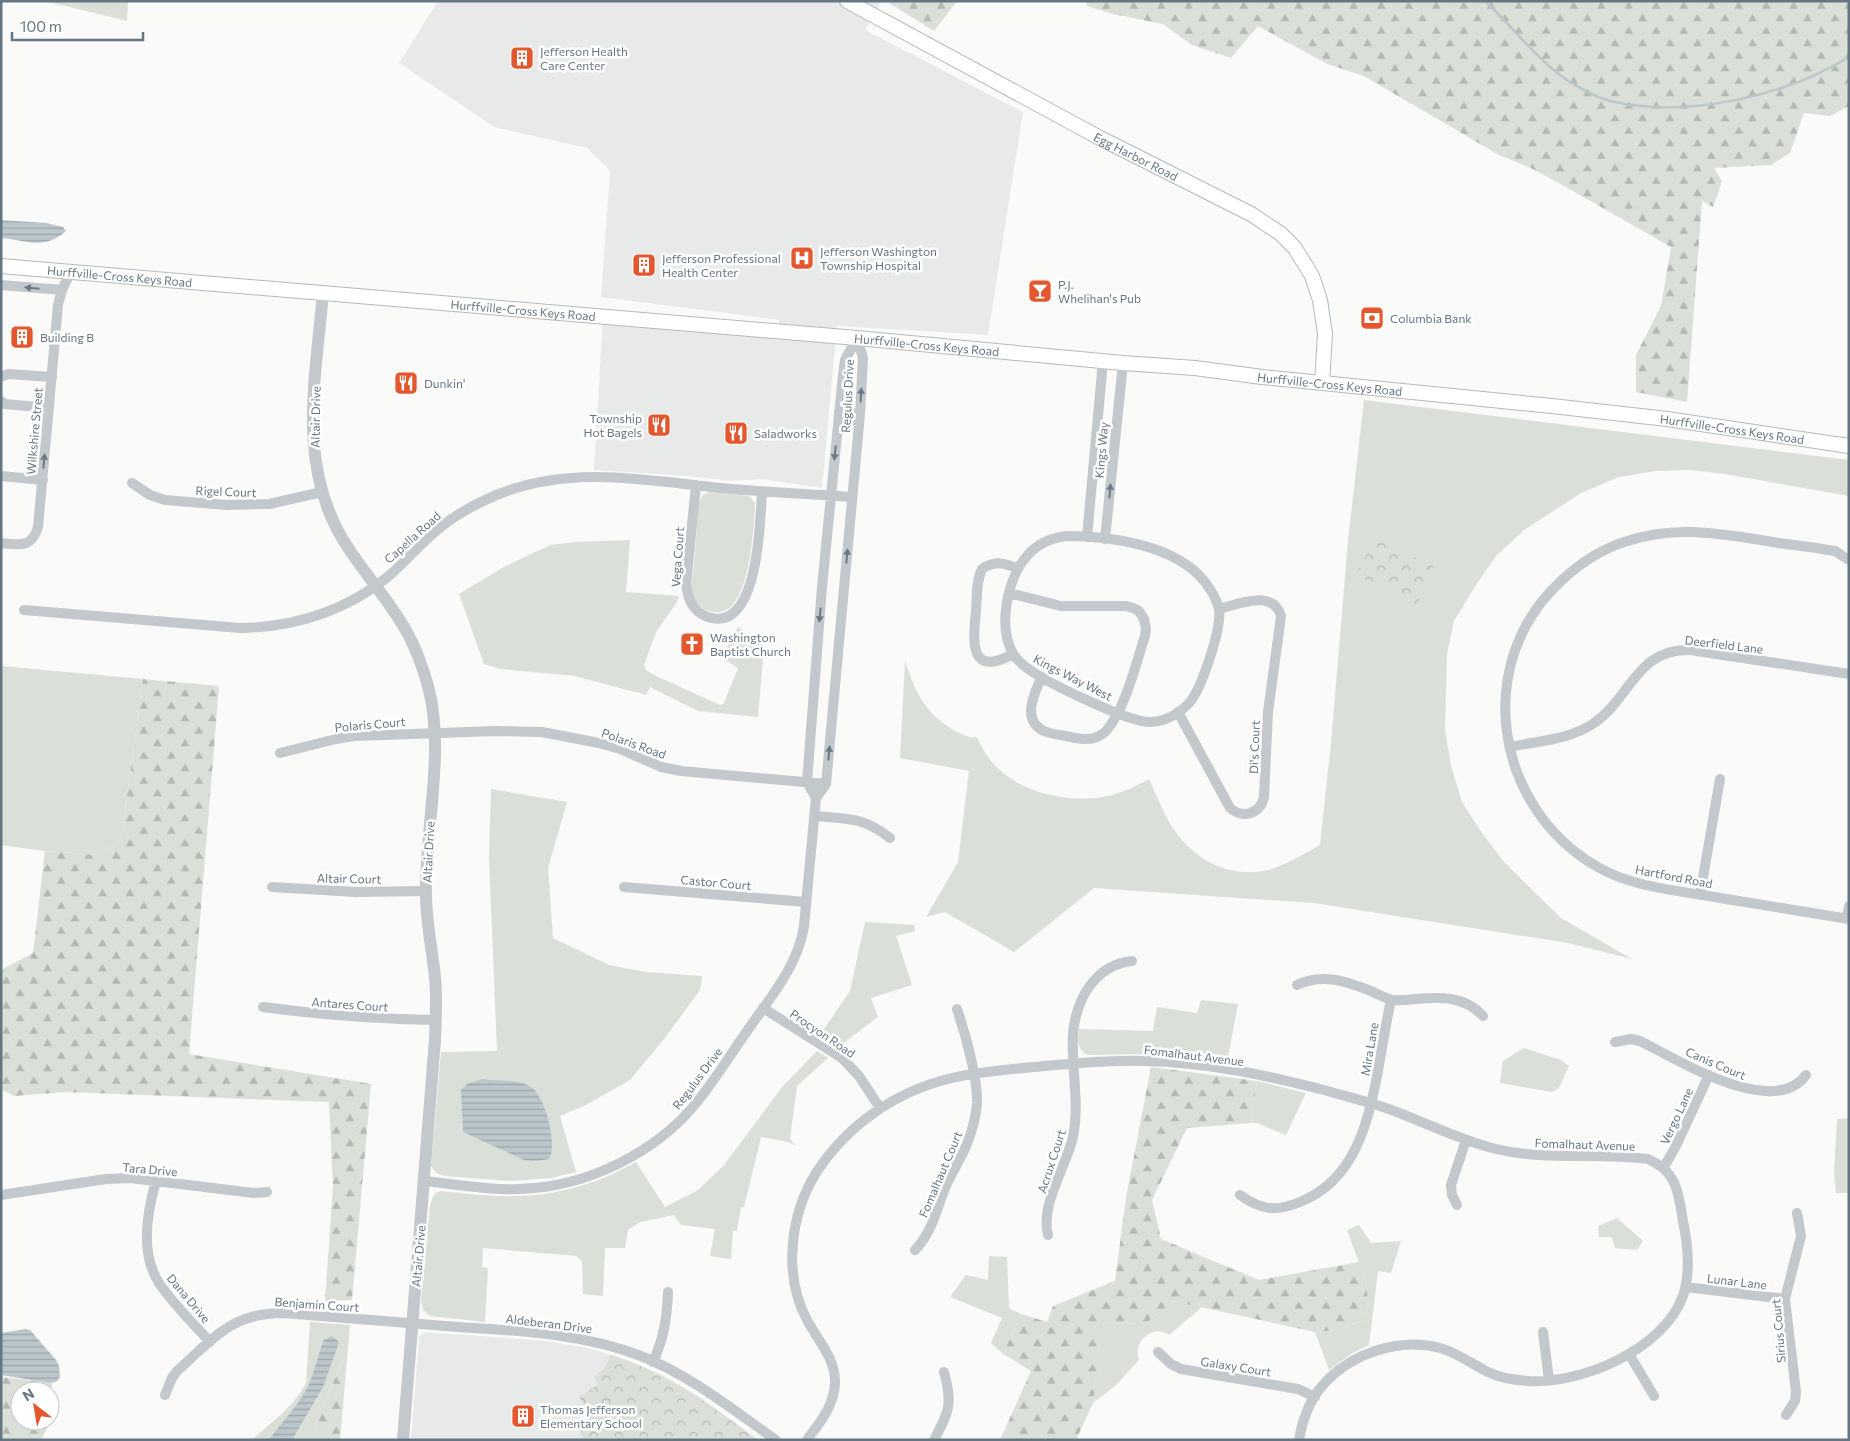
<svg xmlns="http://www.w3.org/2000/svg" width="1850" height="1441" viewBox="0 0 1850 1441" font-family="Commissioner,sans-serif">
	<defs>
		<pattern id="forest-firs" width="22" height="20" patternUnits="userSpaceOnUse" patternTransform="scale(1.25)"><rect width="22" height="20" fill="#dadfd7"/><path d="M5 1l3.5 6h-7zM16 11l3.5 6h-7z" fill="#b4b9b4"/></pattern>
		<pattern id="park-crowns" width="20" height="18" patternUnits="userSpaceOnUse" patternTransform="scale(1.25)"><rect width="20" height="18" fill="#dadfd7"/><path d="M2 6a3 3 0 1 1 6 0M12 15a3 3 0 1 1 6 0" fill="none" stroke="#b4b9b4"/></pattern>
		<pattern id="water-rules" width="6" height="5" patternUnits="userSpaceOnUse" patternTransform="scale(1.25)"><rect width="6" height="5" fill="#bbc7cb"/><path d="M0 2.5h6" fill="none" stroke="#9ca6aa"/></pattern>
	</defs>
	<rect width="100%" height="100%" fill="#fafaf8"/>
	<path fill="#e8e9e9" d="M438 1H882L865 30 1023 112 988 335 837 326 822 488 762 479 732 481 688 476 594 470 603 316 779 332V320L601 297 610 172 607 167 587 148 494 127 399 63Z
		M425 1332 546 1341 588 1348 627 1360 662 1375 700 1397 758 1440H411L419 1337Z"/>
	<path fill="#dadfd7" d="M45 1H128L127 21Z
		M1364 400 1849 460V496L1725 474 1690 470 1655 471 1619 477 1581 493 1523 531 1496 556 1476 585 1454 621 1447 654 1445 730 1451 766 1462 802 1481 832 1505 863 1561 918 1632 959 1568 943 1314 903 1094 888 1014 952 945 912 926 917 958 862 969 771 900 758 905 661C915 691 924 712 952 729 961 734 967 738 977 737 981 745 985 754 991 761 1016 792 1065 803 1103 797 1120 794 1134 787 1149 779 1157 796 1164 816 1175 831 1197 862 1233 880 1272 869 1289 863 1304 854 1320 845L1331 743 1348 541Z
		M709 492 749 496 755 503V508C753 530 750 624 710 611 700 608 695 602 692 593 690 584 693 572 694 563 696 542 697 522 699 502L703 495Z
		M630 540 626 592 679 596 677 602 656 632 644 665 646 670 656 676 720 705 724 703 738 668 721 657 738 627 764 647 758 717 698 711 650 687 646 695 575 676 501 669 484 664 459 594 504 567 550 545 576 542Z
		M1 666 143 679 121 840 98 855 45 851 1 845Z
		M491 789 567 802 548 868 553 938 609 965 646 972 702 976 700 990 664 1039 630 1080 584 1106 560 1116 576 1172 551 1178 511 1181 445 1176 436 1173 431 1166 441 1052 497 1051 489 857Z
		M865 922 914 925 915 931 896 936 912 985 871 998 878 1017 838 1047 820 1035 850 991Z
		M1201 1000 1238 1004 1227 1062 1146 1054 1088 1055C1076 1049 1078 1040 1079 1029L1153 1031 1157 1007 1197 1013Z
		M1524 1048 1561 1060 1569 1066 1559 1088 1552 1092 1500 1083 1503 1061Z
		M817 1051 828 1058 797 1086 790 1139 796 1146 789 1142 761 1137 744 1207H741L737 1231 733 1230 731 1259 710 1256 715 1229 681 1225 674 1215 640 1222 628 1230 625 1248H605L603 1296 583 1294 582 1261 576 1256 483 1248 482 1267 488 1268 485 1322 430 1316 423 1310 421 1301 430 1206C432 1199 433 1193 441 1191 465 1193 490 1197 514 1196 557 1196 599 1183 636 1162L665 1207 698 1190 724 1165 783 1086Z
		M1257 1081 1306 1093 1286 1135 1257 1123H1251Z
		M1849 1118V1193H1836L1834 1173 1837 1119Z
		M1617 1218 1643 1241 1637 1250 1615 1248 1612 1237H1599L1598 1226Z
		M1359 1225 1371 1243 1401 1241 1391 1273 1378 1271 1369 1345 1351 1354 1329 1370 1315 1332 1337 1330 1364 1320 1369 1305 1365 1279 1347 1230Z
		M989 1256 1007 1257 1009 1308 1021 1314 1003 1354 991 1343 1002 1318 950 1297 966 1275 988 1280Z
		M1173 1301 1202 1307 1169 1335C1153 1323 1132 1342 1139 1360L1115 1386 1093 1403 1102 1323 1145 1324Z
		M310 1322 350 1325 348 1348 319 1416 312 1440H252C271 1423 295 1405 306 1383Z"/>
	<path fill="url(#forest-firs)" fill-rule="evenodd" d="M886 1H957L934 31Z
		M1086 1H1849V106L1830 116 1804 113 1790 153 1771 165 1714 168 1722 181 1713 207 1702 201 1687 402 1636 392V355L1661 306 1671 247 1566 187 1533 169 1499 155 1364 76 1327 64 1258 26 1231 58 1192 45 1163 24 1113 14 1087 6Z
		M143 679 219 686 189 1054 371 1084 352 1300 325 1301 333 1186 329 1102 65 1092 14 1096 1 1089V970L33 953 45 851 98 855 121 840Z
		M1151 1067 1257 1081 1251 1123 1187 1128 1152 1200 1161 1239 1259 1280 1359 1262 1365 1279 1369 1305 1364 1320 1337 1330 1315 1332 1173 1301 1145 1324 1103 1323 1093 1403 1076 1440H1000L1031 1371 1003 1354 1021 1314 1047 1322 1053 1306 1115 1281 1126 1198Z
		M348 1348 340 1440H312L319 1416Z
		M1 1377 52 1383 50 1423 41 1440H1ZM20 1391H50V1421H20Z"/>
	<path fill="url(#park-crowns)" d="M1375 538 1434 567 1417 605 1356 575Z
		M611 1355C667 1372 712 1406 758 1440H584L577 1426 590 1418 579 1396 598 1385 594 1376 604 1369Z"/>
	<path fill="url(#water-rules)" d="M1 220 46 223 63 227 66 231C43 251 27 240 1 238Z
		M482 1079C498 1082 516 1078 531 1087 545 1096 558 1144 549 1159L534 1161 524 1160 463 1132 461 1090 467 1084Z
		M25 1329 30 1330 56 1360 59 1366 60 1377 56 1382 50 1383 1 1375V1333Z
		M332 1336 339 1342 323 1387 292 1440H269C281 1423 296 1408 306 1390 315 1374 317 1356 324 1340Z"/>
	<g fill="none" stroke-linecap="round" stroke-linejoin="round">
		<path stroke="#bbc7cb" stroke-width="2.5" d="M1485 1C1513 27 1535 58 1567 80 1581 89 1598 99 1615 102 1687 118 1786 96 1849 57"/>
		<g stroke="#b3babf" stroke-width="16">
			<g id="secondary">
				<path id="s1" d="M847 1 1100 138 1251 214 1281 234 1294 247 1306 266 1312 276 1320 300 1325 334 1322 383"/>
				<path id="s2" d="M1 266 857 338 1123 363 1195 368 1262 377 1552 406 1667 419 1849 446"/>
			</g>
		</g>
		<path stroke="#c3c8cc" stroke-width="10" d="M1 285 62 290
			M1 377 8 374 52 377
			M1 401 5 404 49 408
			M839 412 860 414
			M839 419 859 421
			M1 476 43 480
			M132 483 150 495 165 500 227 505 269 504 322 492
			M696 485 686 584C688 599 692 611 708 617 759 634 760 521 762 492
			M1066 536C1111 536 1176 545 1205 582 1211 590 1217 600 1219 609 1222 628 1202 687 1190 702 1180 713 1166 721 1151 722 1132 724 1048 683 1030 670 1024 666 1018 661 1014 655 997 629 1007 578 1027 556 1037 544 1051 538 1066 536Z
			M1087 537 1103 361
			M1105 539 1123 363
			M1 543C20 545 32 548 38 527L58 305 62 290 71 271
			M1849 560 1835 551 1828 550C1807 546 1787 545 1767 541 1716 533 1674 525 1624 542 1600 550 1579 564 1561 581 1472 663 1494 806 1596 866 1631 887 1675 890 1714 897 1759 904 1804 912 1849 919
			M1009 593 1061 606H1126L1133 608 1139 611 1144 619 1146 629 1145 636C1136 663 1125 710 1106 731 1094 743 1080 739 1066 736 1059 735 1051 734 1044 731 1021 720 1034 693 1042 677
			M24 610 240 628C293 627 343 612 385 579 399 568 412 553 426 540 446 520 472 505 499 494 571 465 646 480 720 488 764 492 808 494 852 497
			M1013 654C969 678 973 642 976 611 977 597 976 581 982 569 995 560 1005 563 1018 569
			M1178 712 1230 808C1243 819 1260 814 1264 797L1268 712 1281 616C1273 589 1239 604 1219 609
			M1510 747C1537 741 1570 740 1594 723 1630 699 1637 648 1690 650L1849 674
			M280 753 336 739 354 736 496 731 542 732 599 743 620 749 661 767 681 771 826 784
			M816 798 807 782 822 587 843 375 845 360 857 338
			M814 816C847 819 862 816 890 838
			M272 887 356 892 425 891
			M624 887 806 902
			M1700 895 1720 779
			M1847 919 1849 906
			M1297 985C1323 973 1345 981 1371 991 1377 994 1385 998 1392 1000 1400 1001 1408 1000 1415 999 1441 997 1465 996 1483 1016
			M263 1007C321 1015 378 1019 436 1020
			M763 1008 842 1058 859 1076 880 1108
			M1615 1042 1631 1039 1640 1041C1677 1059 1773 1120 1806 1075
			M1664 1167 1675 1148 1709 1075
			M156 1181C147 1212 140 1254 159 1283 173 1304 193 1323 210 1342
			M425 1181C461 1185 498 1192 534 1188 592 1183 654 1152 692 1108 712 1085 728 1058 745 1034 768 1000 798 967 804 926L816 798 826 784 860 414 863 358 857 338
			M1 1195 106 1179 130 1178 254 1193 267 1192
			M1240 1195C1261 1210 1276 1212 1300 1202 1355 1180 1368 1123 1378 1071 1382 1047 1386 1023 1391 1000
			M1457 1205 1452 1195 1451 1185 1466 1140
			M1048 1235C1040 1205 1066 1167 1073 1137 1080 1102 1071 1069 1073 1034 1076 999 1095 965 1132 961
			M915 1250C932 1232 936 1211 945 1188 951 1173 961 1159 967 1144 972 1131 976 1117 977 1103 978 1078 965 1033 957 1009
			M1686 1287 1785 1299
			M1543 1332 1549 1380
			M1158 1352 1171 1364 1181 1369 1298 1389 1315 1397
			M1629 1354 1654 1396
			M653 1362C664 1338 667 1318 668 1292
			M165 1395 172 1378 177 1371C213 1339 231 1313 283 1313 341 1318 400 1322 458 1327 520 1331 582 1333 641 1356 690 1375 733 1410 776 1440
			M1786 1415 1795 1401 1796 1392 1785 1299 1801 1236 1797 1213
			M807 1440C820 1422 834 1406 835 1383 836 1359 817 1339 807 1320 783 1275 790 1215 816 1173 847 1125 896 1091 952 1078 982 1071 1014 1069 1045 1066 1078 1063 1111 1060 1145 1061 1205 1062 1266 1075 1324 1090 1345 1096 1366 1101 1386 1108 1423 1121 1458 1140 1496 1149 1546 1161 1598 1152 1648 1159 1678 1172 1678 1193 1683 1221 1688 1245 1691 1272 1683 1296 1663 1350 1582 1384 1528 1381 1514 1380 1500 1378 1488 1372 1472 1364 1458 1353 1440 1348 1400 1337 1351 1353 1323 1385 1310 1399 1302 1421 1299 1440
			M934 1440C949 1412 953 1404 944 1372"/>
		<path stroke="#c3c8cc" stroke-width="12" d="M323 293C316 376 297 462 342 538 362 572 390 600 408 634 417 651 423 668 428 686 445 749 426 823 426 888 425 918 432 948 435 977 437 998 436 1019 435 1040L403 1440"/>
		<use href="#secondary" stroke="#fff" stroke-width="14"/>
	</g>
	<defs><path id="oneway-solid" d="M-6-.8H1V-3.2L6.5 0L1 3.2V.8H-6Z" transform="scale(1.25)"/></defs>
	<g fill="#6a7a87">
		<use href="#oneway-solid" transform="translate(32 288) rotate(-175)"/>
		<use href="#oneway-solid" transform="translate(861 395) rotate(-87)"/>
		<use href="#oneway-solid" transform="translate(835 453) rotate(96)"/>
		<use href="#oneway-solid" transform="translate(44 461) rotate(-85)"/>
		<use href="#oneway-solid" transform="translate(1110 491) rotate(-85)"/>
		<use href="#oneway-solid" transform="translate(847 556) rotate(-85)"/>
		<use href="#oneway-solid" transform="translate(820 615) rotate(95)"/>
		<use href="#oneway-solid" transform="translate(829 753) rotate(-85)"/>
	</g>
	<defs>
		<g id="building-square" transform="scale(1.25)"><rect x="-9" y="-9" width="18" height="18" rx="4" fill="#e4572e" stroke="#fff"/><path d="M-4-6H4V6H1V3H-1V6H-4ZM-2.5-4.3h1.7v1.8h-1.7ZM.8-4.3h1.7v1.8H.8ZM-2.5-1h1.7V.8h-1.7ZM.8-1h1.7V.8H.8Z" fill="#fff"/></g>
		<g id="hospital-square" transform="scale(1.25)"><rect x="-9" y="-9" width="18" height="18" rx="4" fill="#e4572e" stroke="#fff"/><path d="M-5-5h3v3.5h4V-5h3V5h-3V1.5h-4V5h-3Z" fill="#fff"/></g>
		<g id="bar-square" transform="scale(1.25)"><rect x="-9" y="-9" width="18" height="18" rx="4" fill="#e4572e" stroke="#fff"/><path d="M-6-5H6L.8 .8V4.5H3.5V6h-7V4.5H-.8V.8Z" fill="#fff"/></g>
		<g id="bank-square" transform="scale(1.25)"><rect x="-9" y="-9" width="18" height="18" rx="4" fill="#e4572e" stroke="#fff"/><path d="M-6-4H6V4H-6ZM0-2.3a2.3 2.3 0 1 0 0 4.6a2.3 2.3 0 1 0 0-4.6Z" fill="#fff"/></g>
		<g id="restaurant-square" transform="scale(1.25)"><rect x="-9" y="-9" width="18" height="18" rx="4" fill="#e4572e" stroke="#fff"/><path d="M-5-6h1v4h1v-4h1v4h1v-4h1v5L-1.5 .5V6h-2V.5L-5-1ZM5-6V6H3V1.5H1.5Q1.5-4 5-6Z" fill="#fff"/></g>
		<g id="church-square" transform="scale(1.25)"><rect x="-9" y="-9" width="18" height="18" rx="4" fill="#e4572e" stroke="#fff"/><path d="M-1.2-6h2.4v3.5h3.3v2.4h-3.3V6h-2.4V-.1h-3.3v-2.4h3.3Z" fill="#fff"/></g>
	</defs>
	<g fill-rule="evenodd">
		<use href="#building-square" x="522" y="58"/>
		<use href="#hospital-square" x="802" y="258"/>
		<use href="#building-square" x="644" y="265"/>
		<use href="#bar-square" x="1040" y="291"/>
		<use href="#bank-square" x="1372" y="318"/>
		<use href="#building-square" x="22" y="337"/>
		<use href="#restaurant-square" x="406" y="383"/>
		<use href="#restaurant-square" x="659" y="425"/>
		<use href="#restaurant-square" x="736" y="433"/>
		<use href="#church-square" x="692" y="644"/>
		<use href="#building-square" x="523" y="1416"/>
	</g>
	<g text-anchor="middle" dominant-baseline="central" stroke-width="5" stroke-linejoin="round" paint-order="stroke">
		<g font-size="12" fill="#657683" stroke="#fff" text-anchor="start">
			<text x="540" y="51">Jefferson Health<tspan x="540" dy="14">Care Center</tspan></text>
			<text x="820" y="251">Jefferson Washington<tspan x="820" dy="14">Township Hospital</tspan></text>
			<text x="662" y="258">Jefferson Professional<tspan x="662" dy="14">Health Center</tspan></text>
			<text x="1058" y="284">P.J.<tspan x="1058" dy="14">Whelihan's Pub</tspan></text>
			<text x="1390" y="318">Columbia Bank</text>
			<text x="40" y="337">Building B</text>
			<text x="424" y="383">Dunkin'</text>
			<text x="642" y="418" text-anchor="end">Township<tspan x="642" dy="14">Hot Bagels</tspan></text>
			<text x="754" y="433">Saladworks</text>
			<text x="710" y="637">Washington<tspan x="710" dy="14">Baptist Church</tspan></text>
			<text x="540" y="1409">Thomas Jefferson<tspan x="540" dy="14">Elementary School</tspan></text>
		</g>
		<g font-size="12" fill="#657683" stroke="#fff">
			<text stroke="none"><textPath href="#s1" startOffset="328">Egg Harbor Road</textPath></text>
			<text stroke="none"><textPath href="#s2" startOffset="119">Hurffville-Cross Keys Road</textPath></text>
			<text stroke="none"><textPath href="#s2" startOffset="524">Hurffville-Cross Keys Road</textPath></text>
			<text stroke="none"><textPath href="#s2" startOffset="929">Hurffville-Cross Keys Road</textPath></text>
			<text stroke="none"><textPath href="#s2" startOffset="1334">Hurffville-Cross Keys Road</textPath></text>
			<text transform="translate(847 396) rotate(-87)">Regulus Drive</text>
			<text transform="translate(315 417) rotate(-89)">Altair Drive</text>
			<text stroke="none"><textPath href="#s2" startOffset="1739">Hurffville-Cross Keys Road</textPath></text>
			<text transform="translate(34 431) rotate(-85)">Wilkshire Street</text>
			<text transform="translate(1101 450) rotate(-85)">Kings Way</text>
			<text transform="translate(226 491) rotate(2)">Rigel Court</text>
			<text transform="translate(412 537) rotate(-42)">Capella Road</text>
			<text transform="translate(677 557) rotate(-86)">Vega Court</text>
			<text transform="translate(1724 644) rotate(7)">Deerfield Lane</text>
			<text transform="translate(1073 677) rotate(27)">Kings Way West</text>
			<text transform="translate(370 724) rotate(-5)">Polaris Court</text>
			<text transform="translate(634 743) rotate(20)">Polaris Road</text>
			<text transform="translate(1254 747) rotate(-88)">Di's Court</text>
			<text transform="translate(428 852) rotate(-87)">Altair Drive</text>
			<text transform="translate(1674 876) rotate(11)">Hartford Road</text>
			<text transform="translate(349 878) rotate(1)">Altair Court</text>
			<text transform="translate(716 882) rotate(5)">Castor Court</text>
			<text transform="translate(350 1004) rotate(4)">Antares Court</text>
			<text transform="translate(823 1033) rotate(34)">Procyon Road</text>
			<text transform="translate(1369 1049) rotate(-80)">Mira Lane</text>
			<text transform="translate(1194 1055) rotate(7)">Fomalhaut Avenue</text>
			<text transform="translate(1716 1063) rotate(23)">Canis Court</text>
			<text transform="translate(697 1078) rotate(-53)">Regulus Drive</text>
			<text transform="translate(1676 1116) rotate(-65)">Vergo Lane</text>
			<text transform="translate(1585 1144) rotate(2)">Fomalhaut Avenue</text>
			<text transform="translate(1051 1161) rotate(-72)">Acrux Court</text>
			<text transform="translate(150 1169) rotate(5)">Tara Drive</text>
			<text transform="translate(940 1174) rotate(-67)">Fomalhaut Court</text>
			<text transform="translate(418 1256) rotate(-85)">Altair Drive</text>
			<text transform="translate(1737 1281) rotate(7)">Lunar Lane</text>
			<text transform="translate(189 1298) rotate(50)">Dana Drive</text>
			<text transform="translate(317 1304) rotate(4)">Benjamin Court</text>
			<text transform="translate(549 1323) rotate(7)">Aldeberan Drive</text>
			<text transform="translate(1778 1331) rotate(-95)">Sirius Court</text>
			<text transform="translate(1236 1366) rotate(9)">Galaxy Court</text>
		</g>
	</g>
	<rect width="1850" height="1441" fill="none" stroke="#657683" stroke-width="5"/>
	<g transform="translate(35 1406) rotate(329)"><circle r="24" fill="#ffffff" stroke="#c1c8cd"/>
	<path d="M0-4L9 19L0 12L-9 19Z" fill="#e4572e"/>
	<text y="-8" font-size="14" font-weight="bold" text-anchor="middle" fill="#657683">N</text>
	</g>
	<path d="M12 32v8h131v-8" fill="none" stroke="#657683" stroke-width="2.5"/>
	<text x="20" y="32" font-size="15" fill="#657683" stroke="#ffffff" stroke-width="4" paint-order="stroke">100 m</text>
</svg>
